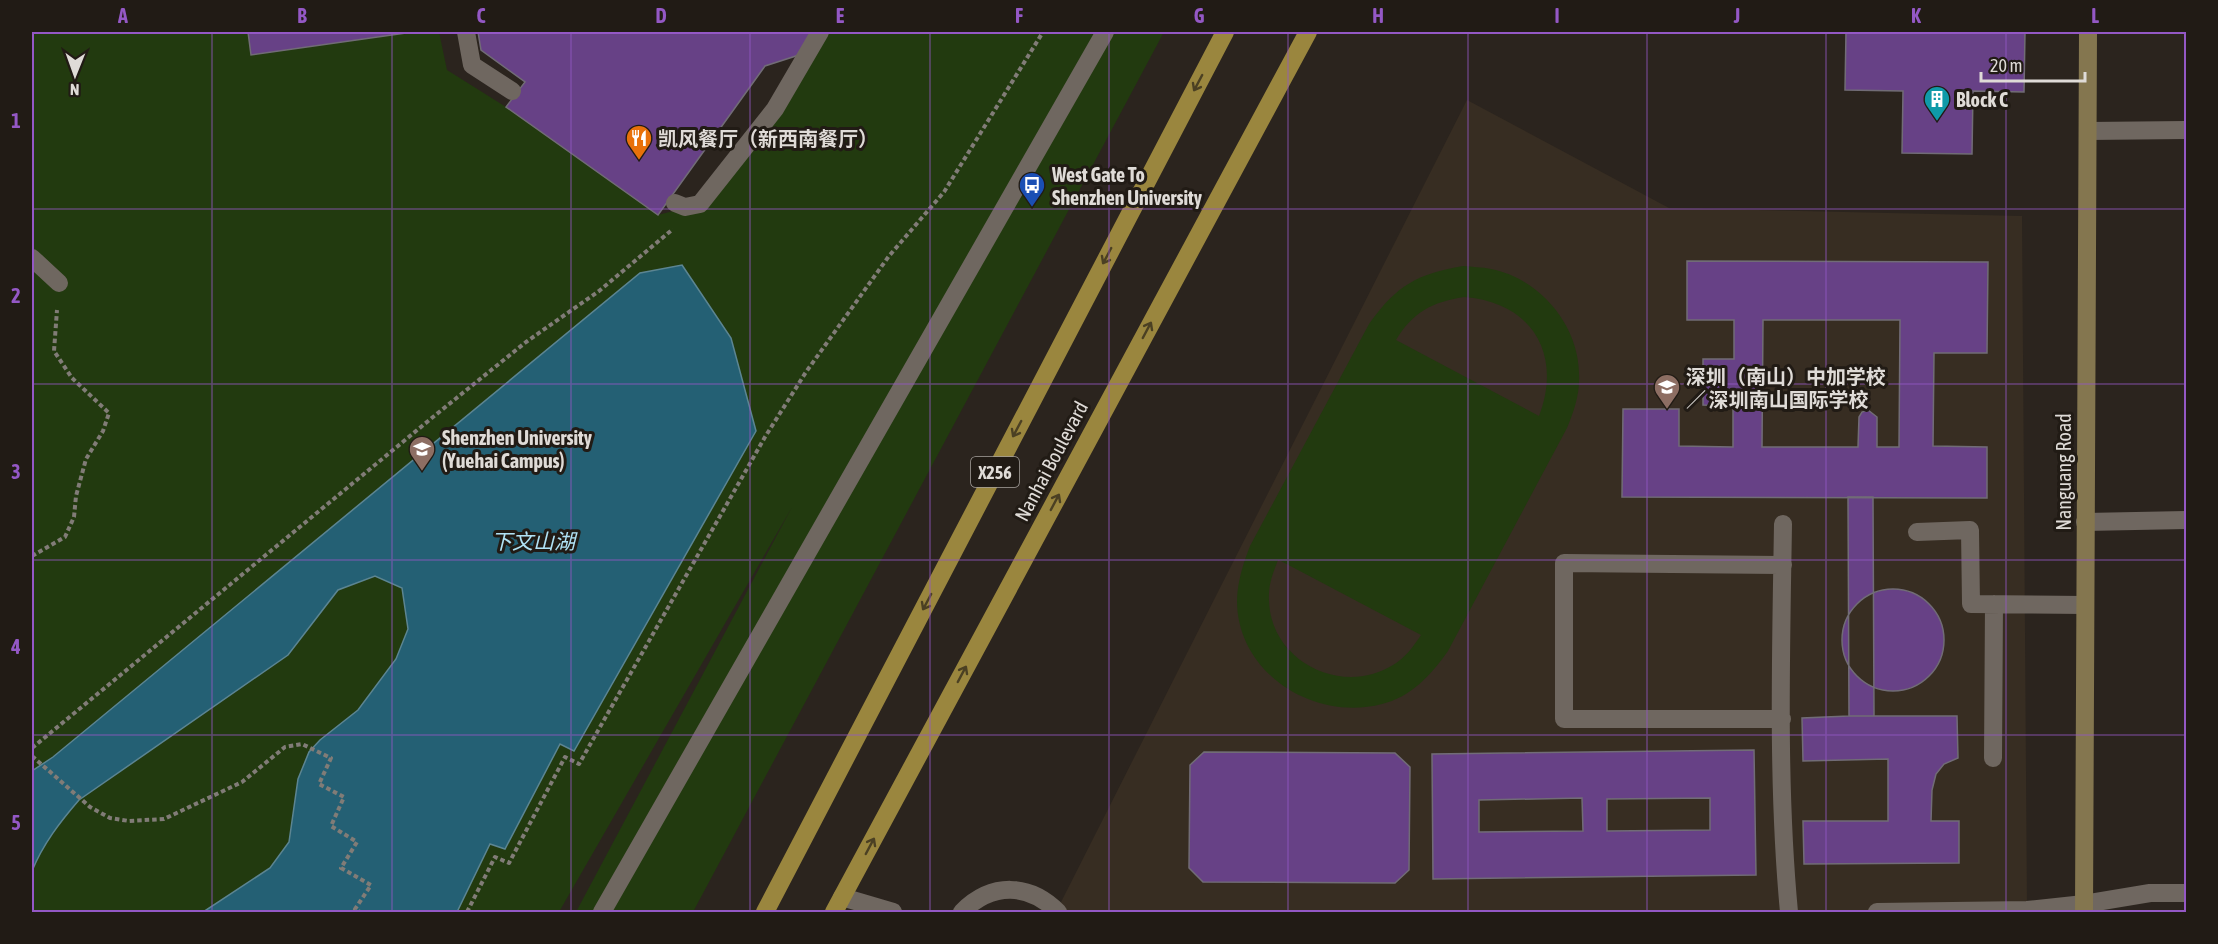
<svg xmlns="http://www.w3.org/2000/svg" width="2218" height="944" viewBox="0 0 2218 944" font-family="'Asap Condensed','Noto Sans SC',sans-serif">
	<rect width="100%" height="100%" fill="#2b241e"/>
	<path fill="#372d22" d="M1467 100 1669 208 2022 216 2027 910 1889 912H1056Z"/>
	<path fill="#223a0f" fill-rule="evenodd" d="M32 32H248L252 55 413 32H439L447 70 506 107 658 215 700 204 820 32H1164L693 912H576L792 507 559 912H32Z
		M1463 266C1472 267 1482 267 1491 269 1539 278 1579 325 1579 374 1580 394 1574 411 1567 428L1448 651C1431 675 1411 697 1382 704 1314 722 1236 673 1237 599 1238 580 1243 564 1250 546L1369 324C1397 285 1417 274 1463 266ZM1464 297C1531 302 1563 353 1539 416L1396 340C1413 312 1432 302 1464 297ZM1278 560H1279L1421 635C1413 647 1405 658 1393 665 1342 697 1270 661 1269 600 1268 585 1273 573 1278 560Z"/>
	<path fill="#246074" stroke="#5c8592" stroke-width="1.5" d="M682 265 731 338 756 431 574 751 560 744 505 849 490 844 457 912H203L270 868 289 842 298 779 309 752 320 740 358 710 396 659 408 629 402 588 375 576 338 590 288 655 79 800C60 822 43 844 32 871V771L53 757 640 273Z"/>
	<path fill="#674186" stroke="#716c76" stroke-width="1.5" fill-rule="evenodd" d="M248 32H413L251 55Z
		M478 32H820L802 54 765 66 658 215 506 107 525 82 481 50Z
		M1846 32H2025L2024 92 1973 91 1972 154 1902 153 1903 91 1845 90Z
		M1687 261 1988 262 1987 353H1934L1933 446 1987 447V498L1622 497 1623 409H1679V446L1733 447V406L1703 405V359H1734V320H1687ZM1763 320H1900L1899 447H1877V417L1868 410 1862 412 1859 417 1858 447H1762Z
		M1848 497H1873L1874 716H1849Z
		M1842 640a51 51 0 1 1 102 0a51 51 0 1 1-102 0Z
		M1849 716H1957L1958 758 1944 764 1936 774 1932 790 1931 821H1959V863L1804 864 1803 821H1888V759L1803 761 1802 718Z
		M1754 750 1756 875 1433 879 1432 754ZM1582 798 1583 831 1479 832V800ZM1710 798V830L1607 831V799Z
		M1204 752 1395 753 1410 767 1409 870 1395 883 1203 882 1189 868 1190 765Z"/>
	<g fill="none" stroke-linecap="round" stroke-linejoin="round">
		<path stroke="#817c77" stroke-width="4" stroke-dasharray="4.5 3" stroke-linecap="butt" d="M32 556 65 537 74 517 76 496 86 459 103 431 109 413 72 378 54 351 57 310
			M32 748 433 417 526 342 599 291 673 229
			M32 756 90 807 110 818 129 821 164 819 242 782 285 747 302 744 331 758 319 784 344 797 331 826 357 842 341 868 371 885 355 909 360 912
			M467 912 495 857 509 863 565 757 579 764 765 437 806 372 889 256 944 192 1043 32"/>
		<path stroke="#6f6760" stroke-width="18" d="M466 32 472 65 512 91
			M2088 131 2186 130
			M675 203 685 207 700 204 775 109 820 32
			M32 258 59 283
			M2085 522 2186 520
			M1917 532 1970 530 1971 604 2085 605
			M1993 758 1994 604
			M602 912 1105 32"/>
		<path stroke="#6f6760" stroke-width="18" d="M1783 524C1781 652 1777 785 1789 912
			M1782 719H1564V563L1783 565
			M842 897 893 912
			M962 912C992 882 1029 883 1058 912
			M1877 912 2027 910 2084 904 2150 893H2186"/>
		<path stroke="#84764f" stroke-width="18" d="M2084 912 2088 32"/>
		<path stroke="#9a863e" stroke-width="18" d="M765 912 1225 32
			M834 912 1308 32"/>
	</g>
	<defs><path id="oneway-shaft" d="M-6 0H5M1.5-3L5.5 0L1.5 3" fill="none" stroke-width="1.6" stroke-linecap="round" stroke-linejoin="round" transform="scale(1.5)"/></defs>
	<g stroke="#4b4023">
		<use href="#oneway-shaft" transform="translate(1198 83) rotate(118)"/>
		<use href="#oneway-shaft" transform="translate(1107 256) rotate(118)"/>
		<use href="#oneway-shaft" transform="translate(1147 330) rotate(-62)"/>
		<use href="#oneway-shaft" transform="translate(1017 429) rotate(118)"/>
		<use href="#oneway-shaft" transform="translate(1055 502) rotate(-62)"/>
		<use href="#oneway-shaft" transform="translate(927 602) rotate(118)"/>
		<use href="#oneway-shaft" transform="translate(962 674) rotate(-62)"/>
		<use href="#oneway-shaft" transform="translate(870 846) rotate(-62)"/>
	</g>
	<path fill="none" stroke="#9458c5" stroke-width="1.5" stroke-opacity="0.55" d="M212 32V912M392 32V912M571 32V912M750 32V912M930 32V912M1109 32V912M1288 32V912M1468 32V912M1647 32V912M1826 32V912M2006 32V912M32 209H2186M32 384H2186M32 560H2186M32 735H2186"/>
	<defs>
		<g id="building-pin" transform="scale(1.35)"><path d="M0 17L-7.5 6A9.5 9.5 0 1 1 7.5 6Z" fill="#0f9aa8" stroke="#211b15"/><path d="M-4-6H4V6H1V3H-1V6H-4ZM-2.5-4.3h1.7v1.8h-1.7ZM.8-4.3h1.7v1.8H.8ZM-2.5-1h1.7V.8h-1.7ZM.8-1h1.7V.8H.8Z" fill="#fff"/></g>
		<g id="restaurant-pin" transform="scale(1.35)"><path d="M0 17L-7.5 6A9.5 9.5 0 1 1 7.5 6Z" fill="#e8710a" stroke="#211b15"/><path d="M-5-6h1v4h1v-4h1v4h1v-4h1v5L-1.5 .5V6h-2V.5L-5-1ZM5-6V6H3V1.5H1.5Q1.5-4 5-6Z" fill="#fff"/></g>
		<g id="bus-pin" transform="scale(1.35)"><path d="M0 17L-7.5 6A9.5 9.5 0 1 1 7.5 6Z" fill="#1a4fb4" stroke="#211b15"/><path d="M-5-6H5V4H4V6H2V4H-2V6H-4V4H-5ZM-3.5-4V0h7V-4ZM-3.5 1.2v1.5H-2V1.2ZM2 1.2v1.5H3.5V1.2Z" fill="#fff"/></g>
		<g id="school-pin" transform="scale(1.35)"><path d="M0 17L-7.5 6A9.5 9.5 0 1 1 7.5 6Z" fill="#8d6e63" stroke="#211b15"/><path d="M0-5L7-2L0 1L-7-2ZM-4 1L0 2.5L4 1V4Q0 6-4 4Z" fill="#fff"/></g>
		<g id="university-pin" transform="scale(1.35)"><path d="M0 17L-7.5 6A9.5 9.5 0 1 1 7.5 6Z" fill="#8d6e63" stroke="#211b15"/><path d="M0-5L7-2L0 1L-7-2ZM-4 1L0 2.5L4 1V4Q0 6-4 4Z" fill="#fff"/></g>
	</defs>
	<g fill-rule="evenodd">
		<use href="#building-pin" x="1937" y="99"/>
		<use href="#restaurant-pin" x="639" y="138"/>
		<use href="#bus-pin" x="1032" y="185"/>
		<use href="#school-pin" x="1667" y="387"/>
		<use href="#university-pin" x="422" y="449"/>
	</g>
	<g text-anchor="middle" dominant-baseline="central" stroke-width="6" stroke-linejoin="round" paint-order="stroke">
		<rect fill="#211b15" stroke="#a6a19d" stroke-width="1.5" x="971" y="457" width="48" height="30" rx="4.5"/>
		<g font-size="18" font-weight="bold" fill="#dfdbd7">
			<text x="995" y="472">X256</text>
		</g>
		<g font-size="20" font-weight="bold" fill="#dfdbd7" stroke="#211b15" text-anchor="start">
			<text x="1956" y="99">Block C</text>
			<text x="658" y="138">凯风餐厅（新西南餐厅）</text>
			<text x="1052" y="174">West Gate To<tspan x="1052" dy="23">Shenzhen University</tspan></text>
			<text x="1686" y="376">深圳（南山）中加学校<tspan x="1686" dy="23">／ 深圳南山国际学校</tspan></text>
			<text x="442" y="437">Shenzhen University<tspan x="442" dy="23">(Yuehai Campus)</tspan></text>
		</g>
		<g font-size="20" fill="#dfdbd7" stroke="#211b15">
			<text transform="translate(1051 461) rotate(-62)">Nanhai Boulevard</text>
			<text transform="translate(2063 472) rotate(-90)">Nanguang Road</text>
		</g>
		<g font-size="21" font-style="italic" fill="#b0e2f5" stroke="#211b15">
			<text x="533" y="541">下文山湖</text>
		</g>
	</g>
	<rect width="2218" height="944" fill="none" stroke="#211b15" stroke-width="66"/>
	<g transform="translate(75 75) rotate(181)" stroke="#211b15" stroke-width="4.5" paint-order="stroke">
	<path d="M0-4.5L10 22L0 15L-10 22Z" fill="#dfdbd7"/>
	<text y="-9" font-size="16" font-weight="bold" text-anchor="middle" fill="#dfdbd7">N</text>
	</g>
	<path d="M1981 72v9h104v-9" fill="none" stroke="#dfdbd7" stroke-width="3"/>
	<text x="1990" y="72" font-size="18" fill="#dfdbd7" stroke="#211b15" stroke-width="4.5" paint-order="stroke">20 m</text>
	<rect x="33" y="33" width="2152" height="878" fill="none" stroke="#9458c5" stroke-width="2"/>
	<g font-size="20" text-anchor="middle" font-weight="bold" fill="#9458c5">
		<text x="123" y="23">A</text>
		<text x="302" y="23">B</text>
		<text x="481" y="23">C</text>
		<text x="661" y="23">D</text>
		<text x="840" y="23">E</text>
		<text x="1019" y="23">F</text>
		<text x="1199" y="23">G</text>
		<text x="1378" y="23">H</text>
		<text x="1557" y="23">I</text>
		<text x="1737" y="23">J</text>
		<text x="1916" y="23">K</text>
		<text x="2095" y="23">L</text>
		<text x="16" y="128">1</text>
		<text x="16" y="303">2</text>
		<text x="16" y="479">3</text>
		<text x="16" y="654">4</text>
		<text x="16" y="830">5</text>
	</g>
</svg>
